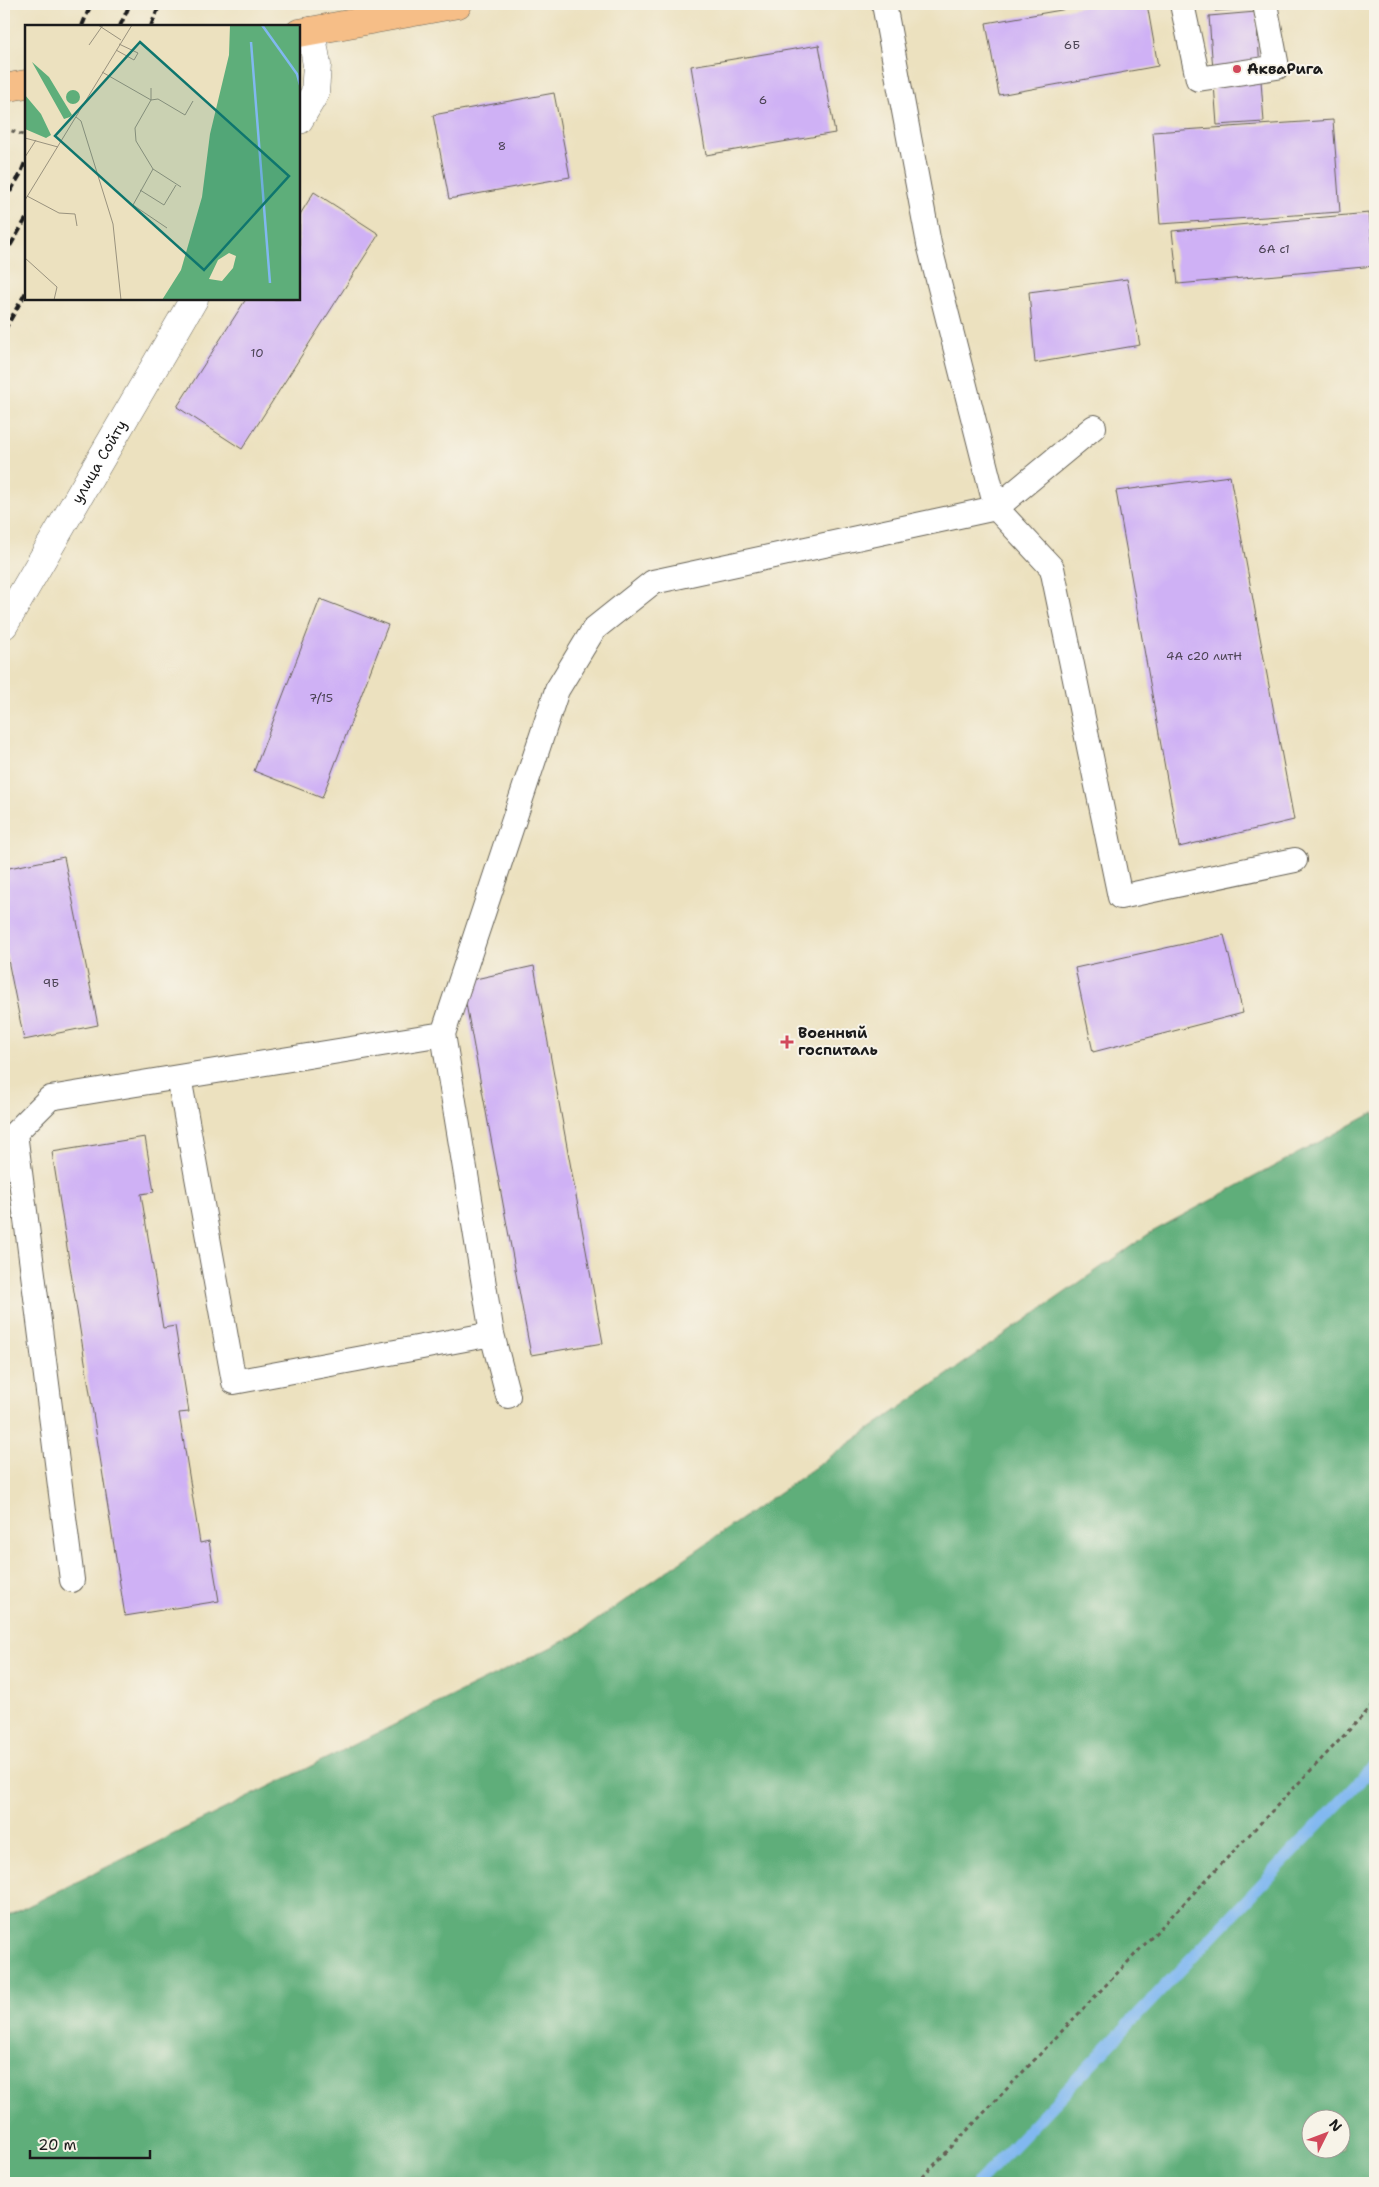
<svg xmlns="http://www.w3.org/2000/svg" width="1379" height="2187" viewBox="0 0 1379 2187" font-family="'Shantell Sans',sans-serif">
	<rect width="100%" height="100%" fill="#f7f3e8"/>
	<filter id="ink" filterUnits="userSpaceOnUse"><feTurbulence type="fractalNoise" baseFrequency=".02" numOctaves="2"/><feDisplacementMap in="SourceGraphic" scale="10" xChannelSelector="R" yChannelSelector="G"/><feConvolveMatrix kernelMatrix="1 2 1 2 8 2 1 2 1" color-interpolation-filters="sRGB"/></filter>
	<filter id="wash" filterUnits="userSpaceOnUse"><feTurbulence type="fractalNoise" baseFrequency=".0096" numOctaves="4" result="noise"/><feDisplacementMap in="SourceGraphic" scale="20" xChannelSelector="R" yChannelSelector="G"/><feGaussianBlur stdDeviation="1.12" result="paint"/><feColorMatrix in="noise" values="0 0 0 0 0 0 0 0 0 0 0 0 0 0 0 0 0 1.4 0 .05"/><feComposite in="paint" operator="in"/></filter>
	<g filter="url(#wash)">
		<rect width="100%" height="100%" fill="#ece1bf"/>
		<path fill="#5eae7a" stroke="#3d654b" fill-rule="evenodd" d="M1375 1112V2183H4V1918L574 1636 1150 1233ZM1312 2120H1342V2150H1312Z"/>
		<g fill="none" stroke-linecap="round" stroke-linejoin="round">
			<path stroke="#81b8f0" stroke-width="12" d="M978 2183 1375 1765"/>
		</g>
		<g id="blocks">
			<path fill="#cfb1f5" d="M1096 4H1147L1158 66 999 95 986 23Z
				M1214 4H1253V8L1215 11Z
				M1256 12 1264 122 1217 125 1209 16Z
				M819 45 835 133 706 155 691 66Z
				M554 93 570 177 449 199 433 115Z
				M1333 120 1340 212 1160 224 1153 132Z
				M314 192 379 234 242 449 177 407 246 299H299V216Z
				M1369 213 1375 266 1178 284 1172 231Z
				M1127 279 1140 345 1035 363 1029 292Z
				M1230 476 1294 820 1179 847 1116 491Z
				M320 599 388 625 322 798 254 771Z
				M64 857 98 1025 24 1040 4 940V869Z
				M1224 935 1243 1013 1093 1052 1075 968Z
				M534 966 603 1343 531 1355 462 982Z
				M145 1137 154 1192 141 1194 163 1328 175 1326 189 1412 179 1413 200 1543 209 1541 219 1601 125 1616 52 1152Z"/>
		</g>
	</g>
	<g filter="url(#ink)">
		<use href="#blocks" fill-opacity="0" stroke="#656155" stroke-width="1"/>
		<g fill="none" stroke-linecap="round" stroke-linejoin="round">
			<g stroke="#656155" stroke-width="26">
				<path id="service" d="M1182 4 1198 79 1277 67 1265 4
					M1094 427 996 508 1052 568 1120 897 1295 860
					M179 1077 234 1382 492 1334
					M508 1396 492 1334 443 1034 557 690 594 629 653 582 996 508 929 244 884 4
					M72 1580 15 1133 50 1098 443 1034"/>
			</g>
			<g stroke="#656155" stroke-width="29">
				<g id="minor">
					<path d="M299 120 315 93 317 65 311 31"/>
					<path id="s1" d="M4 625 194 299"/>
				</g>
			</g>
			<g stroke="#656155" stroke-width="29">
				<path id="primary" d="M299 33 458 4
					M4 88 26 84"/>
			</g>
			<path stroke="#656155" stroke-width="3" stroke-dasharray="4 4" stroke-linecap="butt" d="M4 128 26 136
				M917 2183 1375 1703"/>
			<use href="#service" stroke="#fff" stroke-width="24"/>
			<use href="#minor" stroke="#fff" stroke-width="28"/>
			<use href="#primary" stroke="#f6be87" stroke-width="28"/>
			<path stroke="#1c1c1c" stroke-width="4" stroke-dasharray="8 4" stroke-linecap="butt" d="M82 26 91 4
				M120 26 130 4
				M151 26 160 4
				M4 202 20 175 26 160
				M4 256 26 219
				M4 331 26 292"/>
		</g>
	</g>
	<g fill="#d1495b" stroke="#f7f3e8" stroke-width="2">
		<circle cx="1237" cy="69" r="5"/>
		<path d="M784.5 1034.5h5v5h5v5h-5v5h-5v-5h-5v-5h5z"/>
	</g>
	<g text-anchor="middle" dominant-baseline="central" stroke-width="4" stroke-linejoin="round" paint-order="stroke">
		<g font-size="12" fill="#494152">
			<text x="1072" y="45">6Б</text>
			<text x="763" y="100">6</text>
			<text x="502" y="146">8</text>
			<text x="1274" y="249">6А с1</text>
			<text x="257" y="353">10</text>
			<text x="1204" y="656">4А с20 литН</text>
			<text x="321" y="698">7/15</text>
			<text x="51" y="983">9Б</text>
		</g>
		<g font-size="15" font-weight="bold" fill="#1c1c1c" stroke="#f7f3e8" text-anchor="start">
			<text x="1247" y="69">АкваРига</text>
			<text x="798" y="1033">Военный<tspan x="798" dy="17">госпиталь</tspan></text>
		</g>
		<g font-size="15" fill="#1c1c1c" stroke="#f7f3e8">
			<text stroke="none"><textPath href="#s1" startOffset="189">улица Сойту</textPath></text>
		</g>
	</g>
	<g transform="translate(25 25)">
		<rect width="275" height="275" fill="#ece1bf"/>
		<path d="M205 0H275V275H137L156 245 177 172 185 109 204 30ZM204 228 211 231 208 243 197 256 184 254 193 235ZM7 37 24 52 47 90 45 92 39 94ZM41 72a7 7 0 1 1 14 0a7 7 0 1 1-14 0ZM0 70 16 89 26 110 21 113 0 104Z" fill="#5eae7a" fill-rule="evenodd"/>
		<path fill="none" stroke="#81b8f0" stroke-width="2.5" d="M237 0 272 49 275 60M226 17 245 258"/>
		<path fill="none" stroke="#99927e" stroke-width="1" d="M73 0 96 15M64 20 78 0M91 25 109 35 113 28 94 19M77 47 126 75 110 103 111 116 128 144 156 162M126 63V75L133 74 160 90 168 76M51 92 56 96 88 199 96 275M0 113 33 122M0 132 11 115M128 144 108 180 142 203M115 165 139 180 151 160M2 171 34 188 50 189 52 201M0 175 107 0M0 233 32 262 29 275"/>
		<path fill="#0f766e" fill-opacity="0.15" stroke="#0f766e" stroke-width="2.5" d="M115 17 264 151 179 245 30 111Z"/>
		<rect width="275" height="275" fill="none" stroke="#1c1c1c" stroke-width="2.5"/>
	</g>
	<rect width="1379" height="2187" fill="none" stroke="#f7f3e8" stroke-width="20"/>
	<g transform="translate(1326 2134) rotate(48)"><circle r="24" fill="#f7f3e8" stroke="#9f9d96"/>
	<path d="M0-4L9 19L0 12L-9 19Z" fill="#d1495b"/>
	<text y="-8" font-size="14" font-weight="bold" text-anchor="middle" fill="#1c1c1c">N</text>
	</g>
	<path d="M30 2150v8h120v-8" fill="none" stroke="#1c1c1c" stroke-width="2.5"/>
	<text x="38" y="2150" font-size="15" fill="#1c1c1c" stroke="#f7f3e8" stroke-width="4" paint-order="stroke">20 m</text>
</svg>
